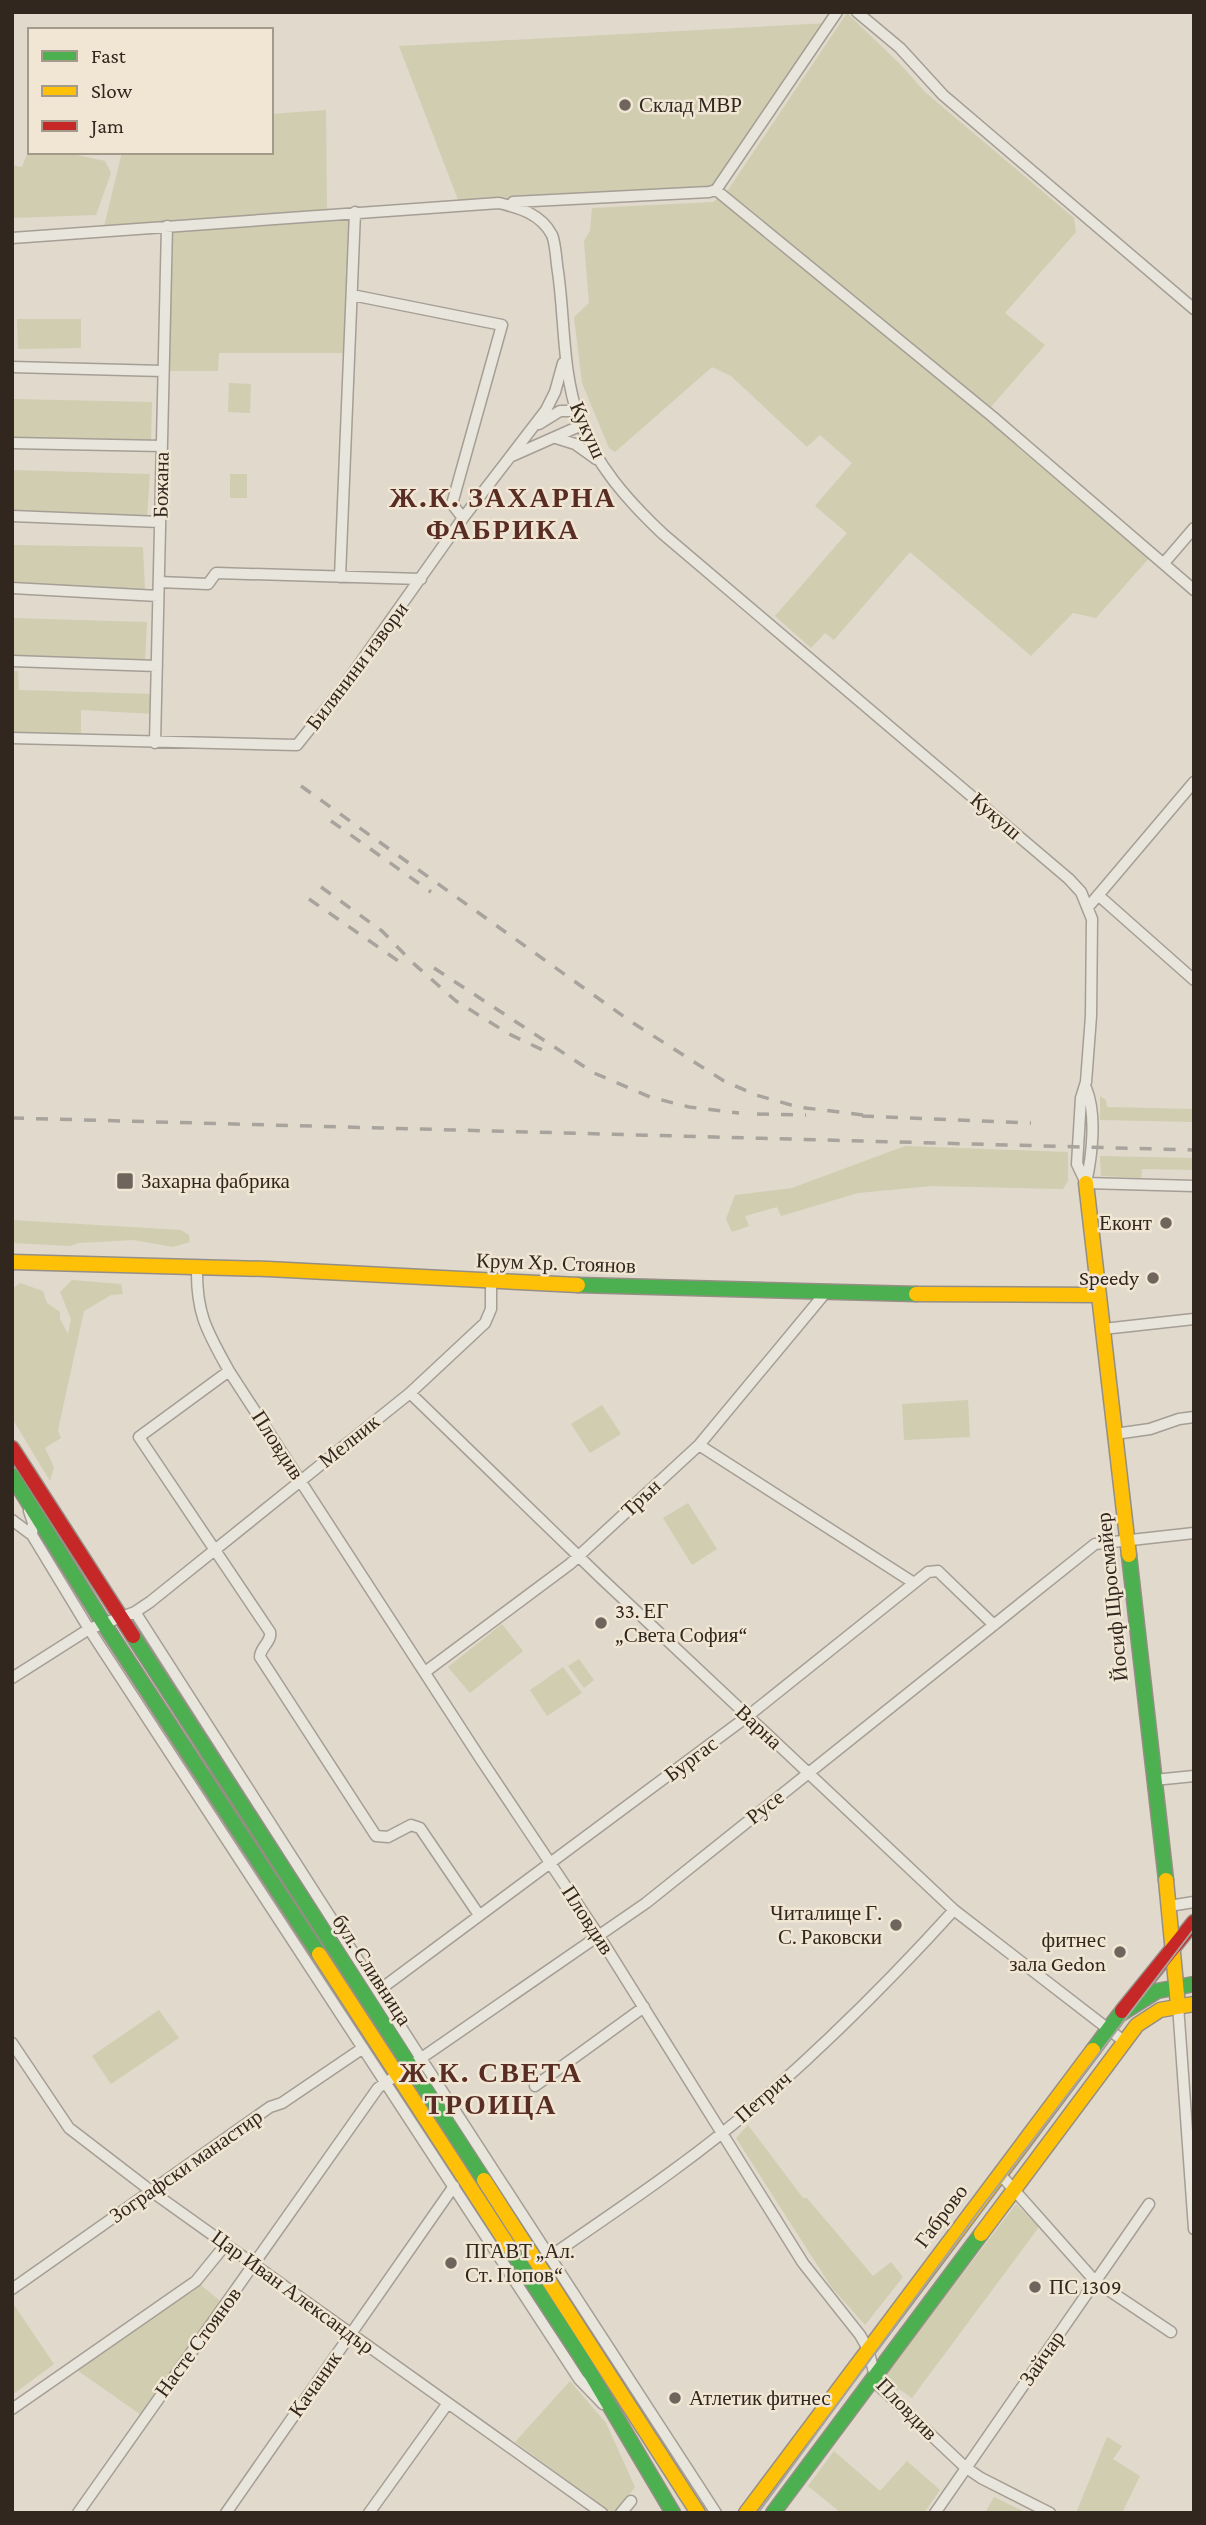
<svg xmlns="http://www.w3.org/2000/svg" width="1206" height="2525" viewBox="0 0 1206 2525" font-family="'Crimson Pro',serif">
	<rect width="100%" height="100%" fill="#e0d9cc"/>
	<path fill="#d0cdb0" d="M847 13 900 64 925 92 1074 218 1076 232 1005 313 1045 345 990 408 1150 557 1096 618 1073 613 1031 656 910 552 834 640 825 633 811 648 775 616 847 533 815 506 852 463 820 435 807 447 731 376 712 367 615 452 609 448 582 383 574 317 589 303 584 241 590 231 592 208 713 202 728 190Z
		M829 23 716 190 460 205 399 46Z
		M326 110 327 214 355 212 350 353H219L218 371H163L166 227 103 231 122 152H271V114Z
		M30 146V152H72V154L105 161 111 173 96 215 12 218V173L19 175 12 172V165L22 167Z
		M17 319H81V348L18 349Z
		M229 383 251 384 250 413 228 412Z
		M12 399 152 402 151 442 12 439Z
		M12 470 150 474 147 518 12 511Z
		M230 474H247V498H230Z
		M12 545 143 547 145 590 12 583Z
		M12 618 147 622 145 662 12 657Z
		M12 671H18L19 690 154 694V714L81 710V734L12 732Z
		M1100 1096 1106 1100 1107 1107 1194 1109V1122L1100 1120Z
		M905 1146 1068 1152V1181L1063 1189 932 1186 858 1193 781 1216 777 1207 745 1216 749 1226 732 1232 726 1219 735 1195 792 1188Z
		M1100 1156 1194 1158V1170L1142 1169 1141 1178 1101 1176Z
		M12 1220 181 1230 189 1235 190 1242 173 1247 133 1240 78 1243 70 1246 12 1243Z
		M72 1280 121 1284 123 1294 111 1295 84 1311 58 1430 61 1438 45 1448 54 1467 50 1481 12 1418V1289L20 1283 43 1291 47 1303 60 1312V1319L68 1334 71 1319 60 1292Z
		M968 1400 970 1437 904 1440 902 1404Z
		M602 1405 621 1434 590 1453 571 1424Z
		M688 1503 717 1549 692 1565 663 1518Z
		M502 1624 523 1651 470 1693 448 1667Z
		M579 1659 594 1680 584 1688 568 1666Z
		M563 1667 582 1693 547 1716 530 1690Z
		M147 1705 378 2056 381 2062 379 2067 143 1708Z
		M159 2010 179 2038 111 2084 92 2056Z
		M424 2076 710 2513H705Z
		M748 2125 803 2198H807L873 2276 891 2262 903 2277 865 2325 832 2288 736 2138Z
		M1016 2204 1039 2227 912 2398 899 2389 893 2394 880 2382 882 2379Z
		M196 2281 225 2305 144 2417 74 2368Z
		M12 2302 54 2364 12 2395Z
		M570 2381 606 2423 635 2487 615 2513H612L515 2442Z
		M1107 2437 1122 2446 1113 2459 1140 2476 1122 2513H1076Z
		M834 2451 880 2491 907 2461 940 2490 924 2513H841L808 2486Z
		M994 2497 1027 2513H985Z"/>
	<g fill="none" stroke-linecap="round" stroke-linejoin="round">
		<g stroke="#a59e95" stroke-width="13">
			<path id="street" d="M857 12 900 48 943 95 1194 309
				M716 190 993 417 1194 590
				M513 202 709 192 716 190 837 12
				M12 238 499 203C520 208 541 214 552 235 556 245 556 261 558 272 565 321 562 371 579 419 595 464 628 501 663 534L1069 879 1081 892 1092 919 1091 1016 1086 1082 1081 1098 1077 1164 1086 1183
				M352 295 502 325 452 504 463 518
				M12 367 163 371
				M539 424 560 411H577
				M556 438 575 444 596 459
				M12 443 162 446
				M512 456 582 425
				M12 516 160 522
				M1164 563 1194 528
				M340 577 355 212
				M159 582 208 584 216 573 421 579
				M12 588 158 596
				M12 661 157 666
				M12 738 297 745 341 690 463 518 546 410 555 392 563 363
				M155 743 167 226
				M1098 895 1194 980
				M1089 906 1194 782
				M1086 1183 1194 1186
				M1086 1183C1092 1156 1097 1114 1086 1088
				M197 1267C196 1314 207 1331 229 1371L480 1758 599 1936 803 2263 860 2335 868 2349 877 2384 965 2467 981 2478 1050 2513
				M1103 1329 1194 1319
				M229 1371 139 1437 270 1632C272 1642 260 1647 260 1657L376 1836 388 1837 411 1825 420 1828 479 1915
				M410 1393 601 1578 954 1910 1125 2042
				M1115 1434 1150 1429 1179 1419 1194 1417
				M699 1445 914 1583
				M29 1511 33 1523 32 1535 89 1629 579 2379 603 2404
				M12 1520 32 1535
				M135 1612 422 2060 716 2513
				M425 1672 570 1564 699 1445 826 1292
				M12 1678 89 1629 135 1612 150 1602 410 1393 485 1323 491 1309V1282
				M1154 1780 1194 1776
				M1169 1906 1194 1902
				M378 1991 748 1716 928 1572 938 1571 942 1575 994 1625
				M1178 2005 1194 2229
				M12 2043 69 2128 151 2191 602 2513
				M535 2086 644 2007
				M999 2173 1095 2281 1171 2332
				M549 2257C625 2205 703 2153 772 2091 836 2034 897 1973 954 1910
				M12 2289 270 2107 282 2103 363 2048
				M12 2409 196 2281 226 2244
				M78 2513 378 2088 646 1903 1095 1544 1194 1533
				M226 2513 454 2186
				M369 2513 448 2403
				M621 2513 631 2501
				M935 2513 1149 2204"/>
		</g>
		<g stroke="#958e85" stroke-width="17">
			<path id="fast" d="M578 1285 916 1294
				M12 1476 104 1624 319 1954
				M1129 1555 1166 1880
				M133 1636 484 2180
				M1093 2050 1119 2015 1157 1991 1194 1984
				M509 2247 579 2354 673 2513
				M773 2513 981 2234"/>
		</g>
		<g stroke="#958e85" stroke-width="17">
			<path id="slow" d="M1086 1183 1129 1555
				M12 1262 268 1269 578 1285
				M916 1294 1098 1295
				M1166 1880 1178 2005
				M319 1954 509 2247
				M484 2180 698 2513
				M981 2234 1137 2025 1160 2010 1194 2004
				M746 2513 1093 2050"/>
		</g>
		<g stroke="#958e85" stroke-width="17">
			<path id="jam" d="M12 1448 133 1636
				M1122 2011 1194 1922"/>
		</g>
		<use href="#street" stroke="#e8e5dd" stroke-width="10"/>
		<use href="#fast" stroke="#4caf50" stroke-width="14"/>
		<use href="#slow" stroke="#ffc107" stroke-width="14"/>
		<use href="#jam" stroke="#c62828" stroke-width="14"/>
		<path stroke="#a8a39d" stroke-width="2" d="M758 2513 978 2212 1194 1929"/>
		<path stroke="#a8a39d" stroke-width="3.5" stroke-dasharray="12 12" stroke-linecap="butt" d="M301 786 630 1021 724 1081 756 1095 798 1107 872 1116
			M331 821 431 892
			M321 887 382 931 413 963 456 1001 509 1034 549 1053
			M309 899 407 967
			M434 968 594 1073 650 1097 689 1107 739 1113
			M757 1114 806 1115
			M862 1116 1031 1123
			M12 1118 1194 1150"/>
	</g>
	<g fill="#6f655c" stroke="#f0e6d3" stroke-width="2.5">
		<circle cx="625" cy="105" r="7"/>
		<rect x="116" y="1172" width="18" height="18" rx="3.5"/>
		<circle cx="1166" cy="1223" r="7"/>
		<circle cx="1153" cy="1278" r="7"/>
		<circle cx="601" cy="1623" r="7"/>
		<circle cx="896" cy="1925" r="7"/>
		<circle cx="1120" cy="1952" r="7"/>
		<circle cx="451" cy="2263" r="7"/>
		<circle cx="1035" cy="2287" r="7"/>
		<circle cx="675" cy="2398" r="7"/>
	</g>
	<g text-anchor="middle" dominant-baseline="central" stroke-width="5" stroke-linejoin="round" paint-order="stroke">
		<g font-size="21" fill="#32271f" stroke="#f0e6d3" text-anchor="start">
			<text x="639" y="105">Склад МВР</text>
			<text x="141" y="1181">Захарна фабрика</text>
			<text x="1152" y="1223" text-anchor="end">Еконт</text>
			<text x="1139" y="1278" text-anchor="end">Speedy</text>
			<text x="615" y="1611">33. ЕГ<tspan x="615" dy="24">„Света София“</tspan></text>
			<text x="882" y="1913" text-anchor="end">Читалище Г.<tspan x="882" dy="24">С. Раковски</tspan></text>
			<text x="1106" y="1940" text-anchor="end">фитнес<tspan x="1106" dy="24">зала Gedon</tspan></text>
			<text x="465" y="2251">ПГАВТ „Ал.<tspan x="465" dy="24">Ст. Попов“</tspan></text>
			<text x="1049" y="2287">ПС 1309</text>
			<text x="689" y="2398">Атлетик фитнес</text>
		</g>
		<g font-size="21" fill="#32271f" stroke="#f0e6d3">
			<text transform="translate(588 430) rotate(66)">Кукуш</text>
			<text transform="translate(161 485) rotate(-89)">Божана</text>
			<text transform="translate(357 666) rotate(-53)">Билянини извори</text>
			<text transform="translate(996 816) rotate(41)">Кукуш</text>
			<text transform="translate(556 1263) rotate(2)">Крум Хр. Стоянов</text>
			<text transform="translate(349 1441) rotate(-39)">Мелник</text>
			<text transform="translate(278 1445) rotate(57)">Пловдив</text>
			<text transform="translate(641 1498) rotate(-43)">Трън</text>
			<text transform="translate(1112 1597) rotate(-96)">Йосиф Щросмайер</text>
			<text transform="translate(759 1727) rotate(43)">Варна</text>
			<text transform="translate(691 1759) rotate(-37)">Бургас</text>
			<text transform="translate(765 1807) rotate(-38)">Русе</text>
			<text transform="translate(588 1920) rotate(57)">Пловдив</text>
			<text transform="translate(372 1970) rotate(57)">бул. Сливница</text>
			<text transform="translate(763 2097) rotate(-41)">Петрич</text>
			<text transform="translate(186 2166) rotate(-35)">Зографски манастир</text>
			<text transform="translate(941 2216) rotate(-53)">Габрово</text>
			<text transform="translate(293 2292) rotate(36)">Цар Иван Александър</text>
			<text transform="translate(198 2342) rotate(-54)">Насте Стоянов</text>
			<text transform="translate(1042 2358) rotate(-55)">Зайчар</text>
			<text transform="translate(315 2384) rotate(-55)">Качаник</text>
			<text transform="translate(907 2409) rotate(46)">Пловдив</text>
		</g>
		<g font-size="28" font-weight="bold" letter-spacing="2" fill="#592d24" stroke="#f0e6d3">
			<text x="503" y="497">Ж.К. ЗАХАРНА<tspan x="503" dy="32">ФАБРИКА</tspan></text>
			<text x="491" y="2072">Ж.К. СВЕТА<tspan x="491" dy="32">ТРОИЦА</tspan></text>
		</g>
	</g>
	<rect width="1206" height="2525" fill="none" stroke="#32271f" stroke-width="28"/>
	<rect x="28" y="28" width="245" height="126" fill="#f0e6d3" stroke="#a49a8b" stroke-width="2"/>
	<rect x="42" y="51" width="35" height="10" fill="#4caf50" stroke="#a49a8b" stroke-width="2"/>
	<text x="91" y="63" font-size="21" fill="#32271f">Fast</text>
	<rect x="42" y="86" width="35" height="10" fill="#ffc107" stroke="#a49a8b" stroke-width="2"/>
	<text x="91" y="98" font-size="21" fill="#32271f">Slow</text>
	<rect x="42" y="121" width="35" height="10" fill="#c62828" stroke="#a49a8b" stroke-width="2"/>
	<text x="91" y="133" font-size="21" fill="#32271f">Jam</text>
</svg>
